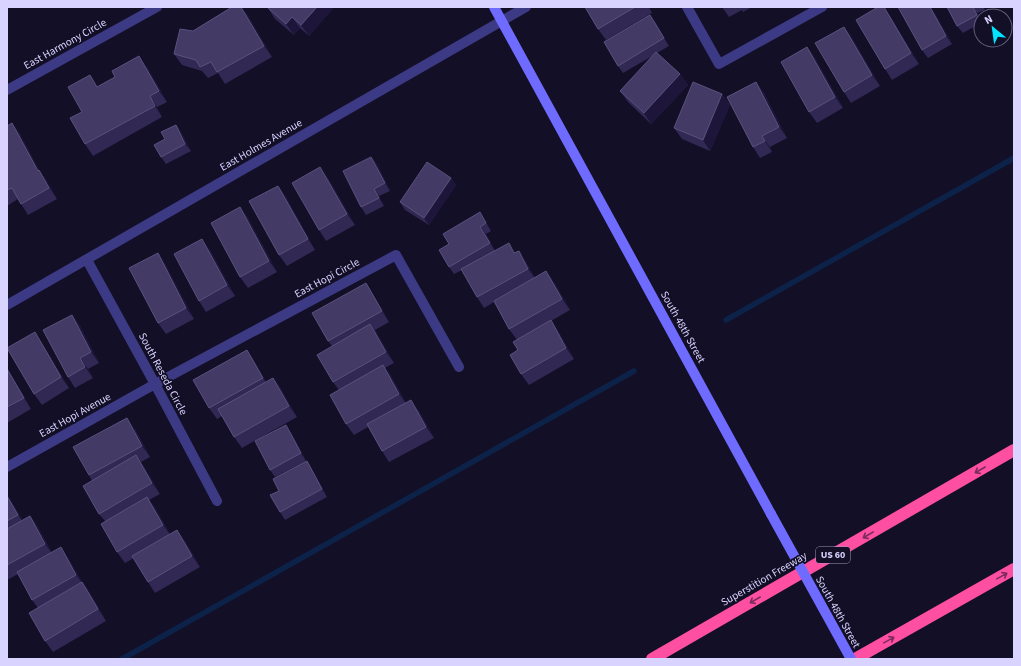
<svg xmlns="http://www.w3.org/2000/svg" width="1021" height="666" viewBox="0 0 1021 666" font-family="'Source Sans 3',sans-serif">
	<rect width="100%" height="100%" fill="#130f26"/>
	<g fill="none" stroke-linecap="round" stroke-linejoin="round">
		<path stroke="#0c2248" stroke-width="5.5" d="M726 320 1014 158
			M122 659 634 371"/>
		<path stroke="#3d3a85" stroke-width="10" d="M687 7 719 64 822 7
			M7 90 157 7
			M87 260 155 384 217 501
			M7 305 526 7
			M7 467 155 384 396 255 459 367"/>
		<path stroke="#6f6bff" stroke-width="10" d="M494 7 771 514"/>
		<path stroke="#ff4fa3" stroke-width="12" d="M652 659 1014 450
			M855 659 1014 569"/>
		<path stroke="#6f6bff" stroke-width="10" d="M771 514 851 659"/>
	</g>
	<path fill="#312854" d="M269 7H334L309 36 300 28 294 35 275 19 268 8Z
		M585 7H649L652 13 606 40 598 29Z
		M722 7H752L743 12 742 10 729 17Z
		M931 7 952 44 928 58 922 50Z
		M947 7H983L985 10 977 13 981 20V23L963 33 957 26Z
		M247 14 272 57 225 84 218 73 208 78 202 71 182 65 174 54 193 31Z
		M890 16 919 64 892 80 885 69Z
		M655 22 669 46 657 53 680 74 688 85 651 124 628 102 620 91 654 55 623 73 618 66Z
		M844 27 852 38 880 86 851 103 844 92Z
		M807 47 815 58 843 108 817 123 809 112Z
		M147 67 167 102 157 107 162 117 93 156 85 144 82 112Z
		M756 82 764 93 787 138 770 147 772 152 760 158 753 147Z
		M722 94 730 105 710 151 682 139 674 128Z
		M12 123 20 134 40 172 47 181 57 199 28 215 18 199 7 206V126Z
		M176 125 181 132 191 151 166 164 161 157 165 139Z
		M371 157 377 164 390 191 379 196 384 206 366 215 361 207Z
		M328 178 355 225 326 241 319 230Z
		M451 178 456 185 429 225 405 210 400 202Z
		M278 186 286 197 315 250 287 266 279 255Z
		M240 207 248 218 277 272 248 288 240 277Z
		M485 220 491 231 486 234 495 251 515 253 526 262 535 278 554 282 570 310 551 321 558 331 574 359 529 385 521 374 517 340 509 329 494 302 484 308 477 297 462 270 454 274 449 267V244Z
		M210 250 235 296 206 312 199 301Z
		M158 253 165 264 194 319 166 334 158 323Z
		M366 283 373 294 389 322 375 330 394 363 385 368 391 376 406 403 419 411 434 438 389 462 382 451 368 427 354 435 346 424 339 390 333 382 332 346 328 341Z
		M72 315 80 326 99 363 88 369 93 378 75 388 68 377Z
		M42 343 69 388 42 405 34 394Z
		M247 350 254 361 266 382 273 378 281 389 297 417 242 448 234 437 222 416 217 419 209 408Z
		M7 367 31 409 7 423Z
		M135 429 150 457 141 462 160 494 149 500 155 508 170 534 185 541 200 567 155 593 148 582 134 558 125 563 117 552 105 521 99 514 92 481 89 475Z
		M291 432 306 461 275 477 270 470Z
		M307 461 312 469 327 497 285 520 280 512 279 491Z
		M7 494 22 520 30 516 38 527 52 553 68 558 82 582 90 593 106 621 53 652 45 641 38 608 32 600 18 574 7 580Z"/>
	<path fill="#1d163a" d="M241 7 247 14 272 57 264 46Z
		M317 7H334L309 36 301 25Z
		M884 7 890 16 919 64 911 53Z
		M930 7H931L952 44 946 36Z
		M973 7 977 13 981 21 977 15Z
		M650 15 655 22 669 46 664 38Z
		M292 17 300 28 294 35 286 24Z
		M844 27 852 38 880 86 872 75Z
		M807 47 815 58 843 108 835 97Z
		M139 56 147 67 167 102 159 91Z
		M680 74 688 85 651 124 644 113Z
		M756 82 764 93 787 138 779 127Z
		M722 94 730 105 710 151 703 140Z
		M150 96 157 107 162 117 155 106Z
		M12 123 20 134 40 172 47 181 57 199 38 171Z
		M176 125 181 132 191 151 185 144Z
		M762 136 770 147 772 152 765 141Z
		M371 157 377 164 390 191 385 183Z
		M320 167 328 178 355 225 347 214Z
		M451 178 456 185 429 225 424 218Z
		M278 186 286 197 315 250 308 239Z
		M374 189 379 196 384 206 379 198Z
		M240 207 248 218 277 272 269 261Z
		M480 212 485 220 491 231 486 223Z
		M480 227 486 234 495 251Z
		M202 239 210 250 235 296 227 285Z
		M519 251 526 262 536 280 528 269Z
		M158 253 165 264 194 319 186 308Z
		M546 271 554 282 570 310 562 299Z
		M366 283 373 294 389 322 382 311Z
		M72 315 80 326 99 363 91 352Z
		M551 320 558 331 574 359 566 348Z
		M370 324 378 335 394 363 386 352Z
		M35 332 42 343 69 388 61 377Z
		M247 350 254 361 270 389 263 378Z
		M80 358 88 369 93 378 85 367Z
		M383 365 391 376 407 405 399 394Z
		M7 367 31 409 24 398 7 369Z
		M273 378 281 389 297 417 289 406Z
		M411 400 419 411 434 438 426 427Z
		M127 418 135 429 150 457 142 446Z
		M286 425 291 432 306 461 301 453Z
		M136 455 144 466 160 494 152 483Z
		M307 461 312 469 327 497 322 489Z
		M7 494 10 498 26 526 18 515 7 496Z
		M147 497 155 508 171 536 163 525Z
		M30 516 38 527 53 555 45 544Z
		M177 530 185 541 200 567 192 556Z
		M61 547 68 558 84 586 76 575Z
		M82 582 90 593 106 621 98 609Z"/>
	<path fill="#433a66" stroke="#5a527e" d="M232 7H241L264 46 217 72 211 62 200 67 196 60 174 54 180 29 193 31Z
		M269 7H317L301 25 292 17 286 24 268 8Z
		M585 7H635L598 29Z
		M878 7H884L911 53 885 69 856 20Z
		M898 7H930L946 36 922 50Z
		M947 7H973L977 15 957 26Z
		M650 15 664 38 618 66 604 42Z
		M844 27 872 75 844 92 815 43Z
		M807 47 835 97 809 112 781 62Z
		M656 52 680 74 644 113 620 91Z
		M139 56 159 91 150 96 155 106 85 144 70 118 82 112 68 87 90 75 97 87 115 77 112 71Z
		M693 82 722 94 703 140 674 128Z
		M756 82 779 127 762 136 765 141 753 147 727 97Z
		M12 123 38 171 39 170 49 188 21 204 12 188 7 190V126Z
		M176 125 185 144 161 157 154 145 165 139 161 132Z
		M371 157 385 183 374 189 379 198 361 207 343 171Z
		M427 162 451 178 424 218 400 202Z
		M320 167 347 214 319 230 292 183Z
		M278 186 308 239 279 255 249 201Z
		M240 207 269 261 240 277 211 223Z
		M480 212 486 223 480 227 490 243 449 267 439 250 449 244 443 234Z
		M202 239 227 285 199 301 174 254Z
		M509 243 514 253 519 251 528 269 477 297 461 269Z
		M158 253 186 308 158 323 129 268Z
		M546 271 562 299 509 329 494 301Z
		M366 283 382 311 328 341 312 313Z
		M72 315 91 352 80 358 85 367 68 377 43 330Z
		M551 320 566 348 521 374 510 355 518 350 513 342Z
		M370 324 386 352 333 382 317 355Z
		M35 332 61 377 34 394 7 348Z
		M247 350 263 378 209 408 193 380Z
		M383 365 399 394 346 424 330 395Z
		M7 369 24 398 7 407Z
		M273 378 289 406 234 437 218 409Z
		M411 400 426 427 382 451 367 424Z
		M127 418 142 446 89 475 73 447Z
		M286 425 301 453 270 470 255 441Z
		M136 455 152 483 99 514 83 486Z
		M307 461 322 489 280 512 270 495 279 491 273 479Z
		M7 496 18 515 7 521Z
		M147 497 163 525 117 552 101 524Z
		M30 516 45 544 7 565V529Z
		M177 530 192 556 148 582 132 556Z
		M61 547 76 575 32 600 17 572Z
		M82 582 98 609 45 641 29 613Z"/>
	<defs><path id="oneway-shaft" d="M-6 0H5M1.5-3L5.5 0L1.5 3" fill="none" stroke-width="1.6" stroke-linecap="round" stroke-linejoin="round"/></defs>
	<g stroke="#7d2c5e">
		<use href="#oneway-shaft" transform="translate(980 470) rotate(150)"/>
		<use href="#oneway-shaft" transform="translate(868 535) rotate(150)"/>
		<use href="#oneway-shaft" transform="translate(1002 576) rotate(-29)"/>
		<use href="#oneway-shaft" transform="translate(755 600) rotate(150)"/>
		<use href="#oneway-shaft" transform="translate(889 640) rotate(-29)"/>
	</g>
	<g text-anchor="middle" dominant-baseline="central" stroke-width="3.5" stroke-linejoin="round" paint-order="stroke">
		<rect fill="#130f26" stroke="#9e99be" stroke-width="1" x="816" y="547" width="34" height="16" rx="3"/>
		<g font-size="10" font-weight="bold" fill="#d9d4ff">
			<text x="833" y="555">US 60</text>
		</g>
		<g font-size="11" fill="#d9d4ff" stroke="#130f26">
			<text transform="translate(65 44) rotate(-29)">East Harmony Circle</text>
			<text transform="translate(261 145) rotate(-30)">East Holmes Avenue</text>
			<text transform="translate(327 278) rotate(-28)">East Hopi Circle</text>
			<text transform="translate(683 327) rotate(61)">South 48th Street</text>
			<text transform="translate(163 374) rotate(62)">South Reseda Circle</text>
			<text transform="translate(75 415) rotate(-29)">East Hopi Avenue</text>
			<text transform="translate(764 579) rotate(-30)">Superstition Freeway</text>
			<text transform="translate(838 612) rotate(61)">South 48th Street</text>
		</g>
	</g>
	<rect width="1021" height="666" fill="none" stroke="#d9d4ff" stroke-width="16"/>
	<g transform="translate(993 28) rotate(331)"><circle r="19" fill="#130f26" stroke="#625e7d"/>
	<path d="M0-3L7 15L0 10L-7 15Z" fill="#00e5ff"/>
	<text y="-6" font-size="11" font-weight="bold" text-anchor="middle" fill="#d9d4ff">N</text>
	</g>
</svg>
